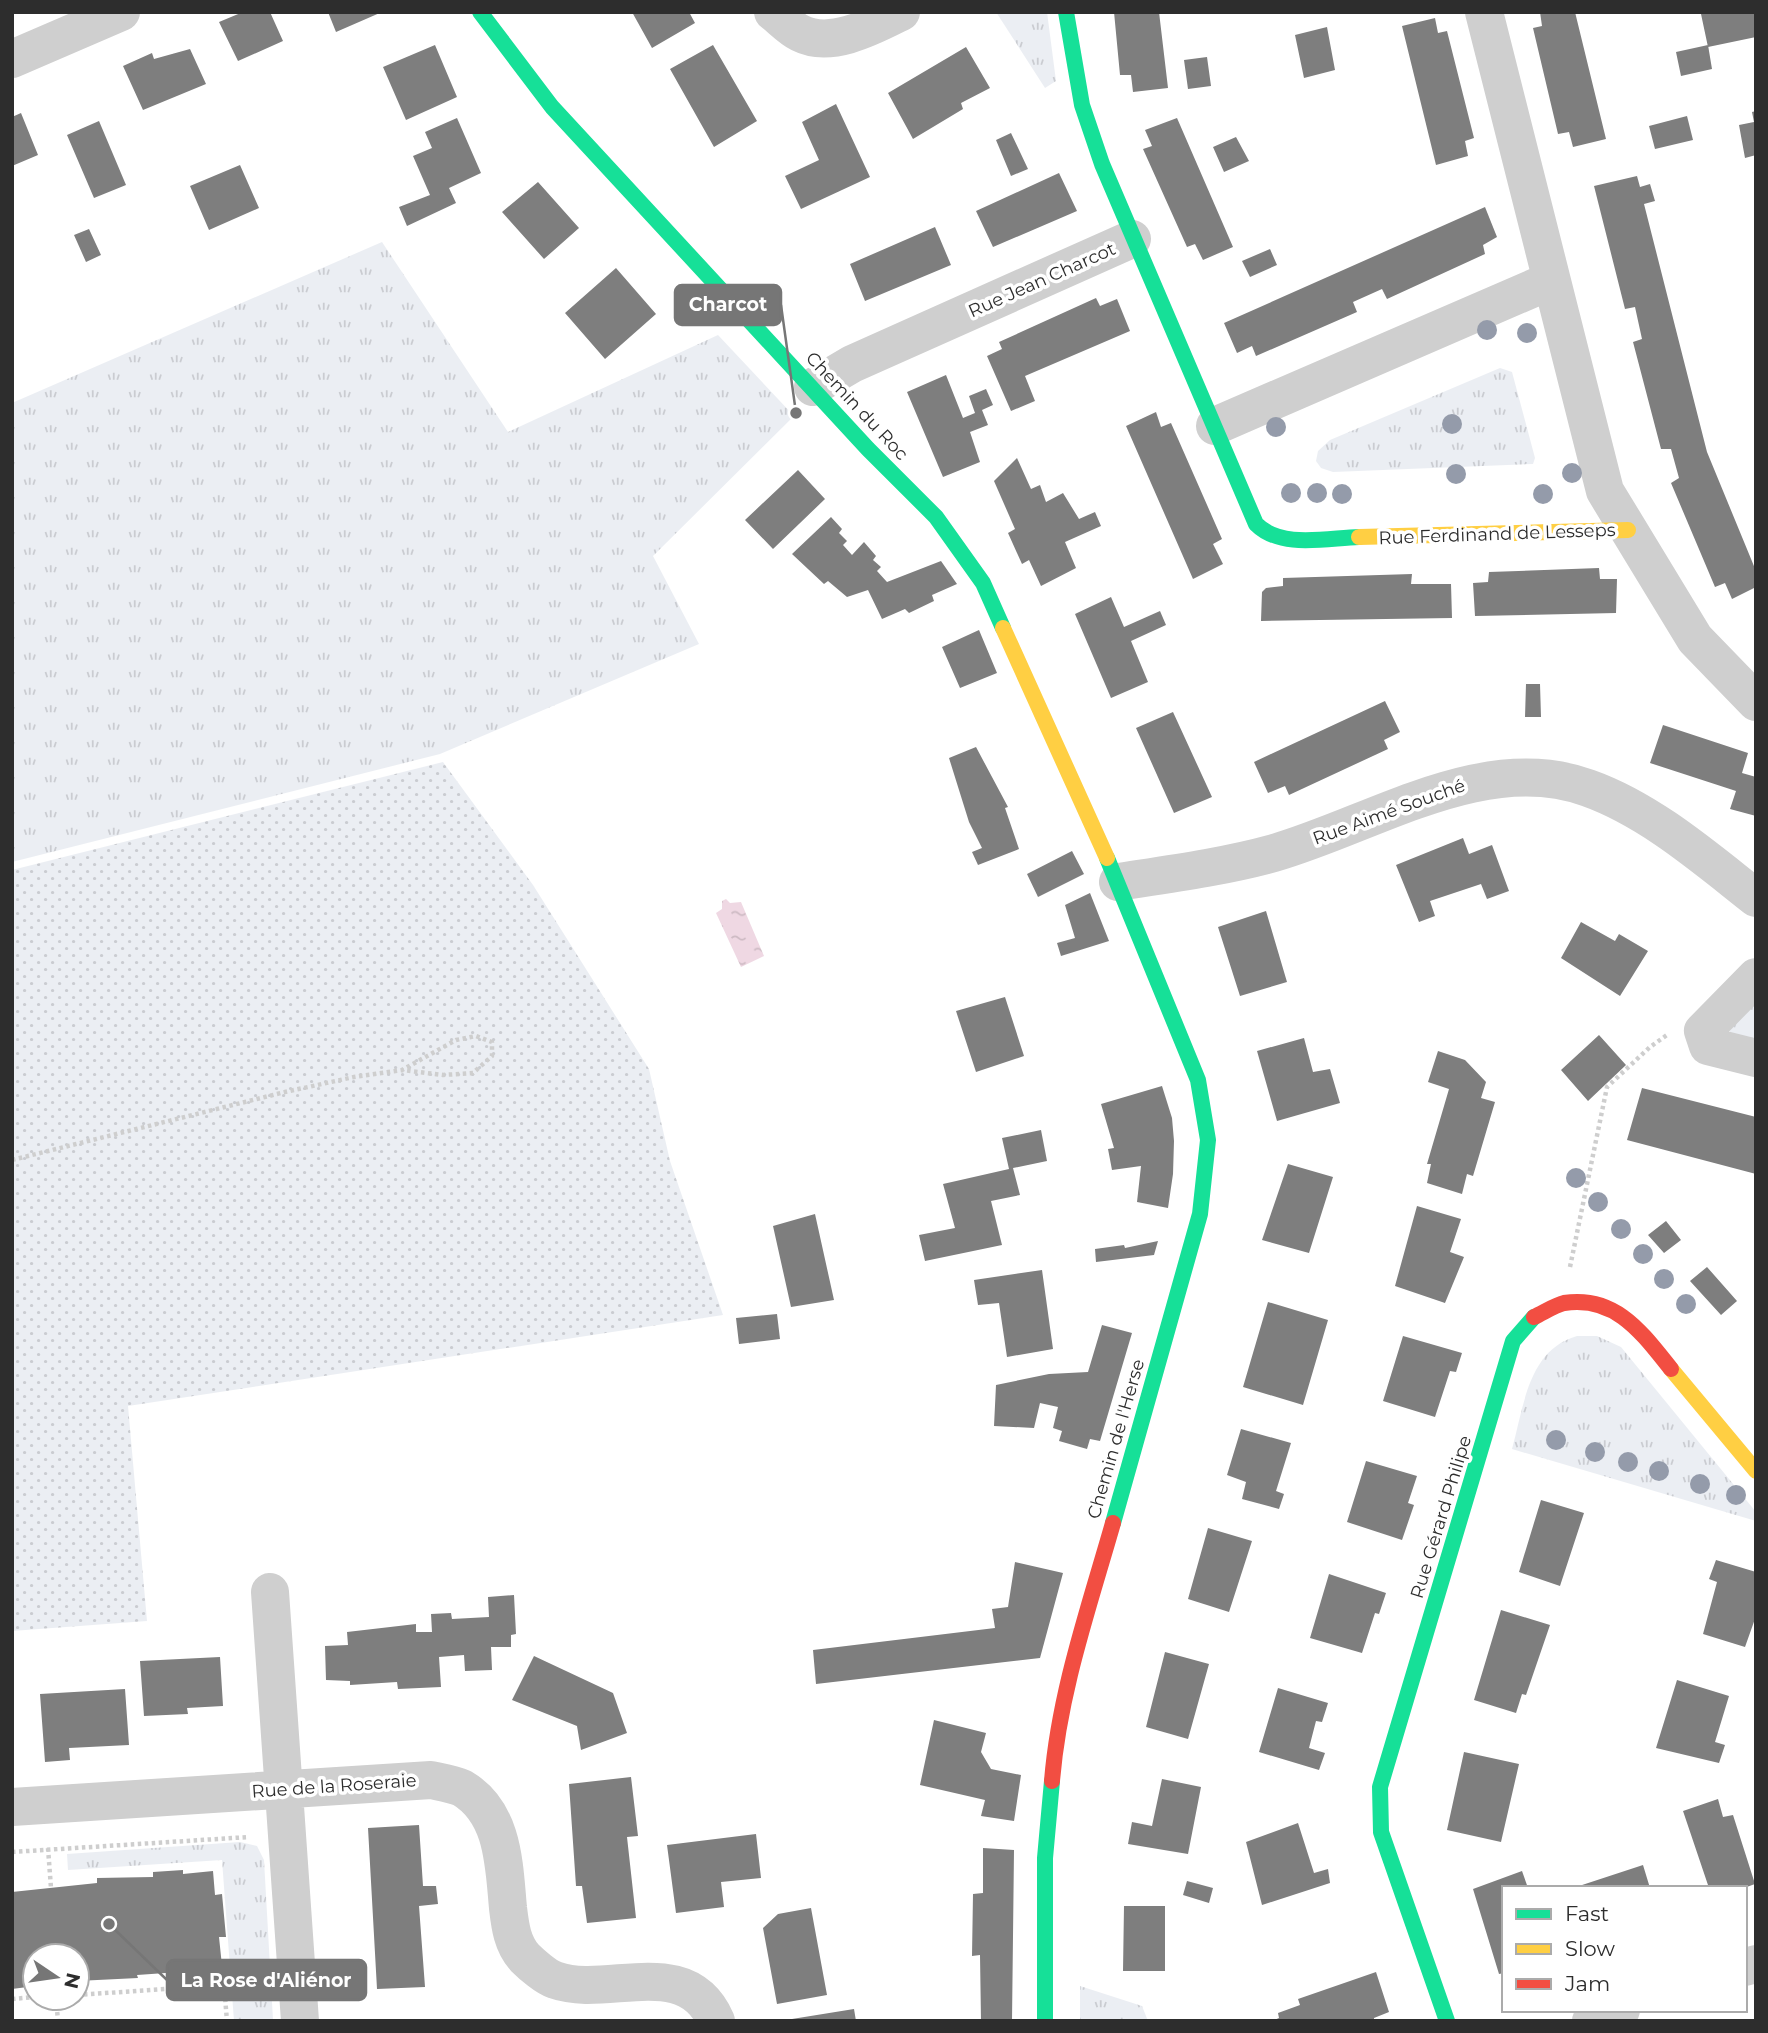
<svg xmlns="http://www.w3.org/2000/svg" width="1768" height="2033" viewBox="0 0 1768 2033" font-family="Montserrat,sans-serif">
	<defs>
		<pattern id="grass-tufts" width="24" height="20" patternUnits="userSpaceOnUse" patternTransform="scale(1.75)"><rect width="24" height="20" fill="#ebeef3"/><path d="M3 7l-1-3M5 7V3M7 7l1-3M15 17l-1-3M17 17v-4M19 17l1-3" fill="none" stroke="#caccd1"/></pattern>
		<pattern id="garden-dots" width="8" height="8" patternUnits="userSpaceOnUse" patternTransform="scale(1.75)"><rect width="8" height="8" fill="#ebeef3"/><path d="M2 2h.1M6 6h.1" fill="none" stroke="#caccd1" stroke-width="1.8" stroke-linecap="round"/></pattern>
		<pattern id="water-ripples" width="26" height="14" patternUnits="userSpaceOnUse" patternTransform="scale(1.75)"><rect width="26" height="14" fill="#efd8e3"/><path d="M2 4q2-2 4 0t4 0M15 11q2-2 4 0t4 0" fill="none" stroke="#cdbac3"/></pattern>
	</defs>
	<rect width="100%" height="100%" fill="#fff"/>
	<path fill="url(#grass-tufts)" d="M996 12H1047L1056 81 1045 88Z
		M382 242 508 432 718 335 794 416 653 556 699 644 440 754 12 862V403Z
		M1500 368 1512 372 1535 458 1533 464 1333 472 1321 468 1316 461 1318 451 1330 440Z
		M1756 995V1045L1733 1039 1727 1025Z
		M1577 1336H1597L1621 1347 1756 1512V1521L1512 1449C1524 1406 1528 1350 1577 1336Z
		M240 1842 257 1846 264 1860 273 2020 234 2021 222 1860 68 1870 67 1854Z
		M1080 1986 1142 2006 1148 2021H1080Z"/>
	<path fill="url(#garden-dots)" d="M443 762 533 885 649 1069 670 1161 723 1315 128 1406 147 1621 12 1631V870Z"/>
	<path fill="url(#water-ripples)" d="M726 899 730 903 741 902 764 956 741 967 716 913 722 909V901Z"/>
	<path fill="#7e7e7e" d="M243 12H270L283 41 238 61 219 22Z
		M328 12H382L336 32Z
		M632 12H689L695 23 652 48Z
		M1114 12H1159L1168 88 1133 92 1131 75H1120Z
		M1540 12H1575L1606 139 1573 147 1569 132 1558 134 1533 28 1542 26Z
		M1711 12H1756V37L1708 47 1701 14Z
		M1435 18 1438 33 1447 31 1474 138 1465 141 1468 156 1436 165 1402 26Z
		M1327 27 1335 70 1304 78 1295 35Z
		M435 45 457 97 406 120 383 67Z
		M713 45 757 121 714 147 670 69Z
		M1708 45 1712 69 1681 76 1676 52Z
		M966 47 990 88 961 103 963 109 913 139 888 93Z
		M190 49 206 84 143 110 123 66 152 53 154 59Z
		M1207 57 1211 86 1188 89 1184 60Z
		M836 104 870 177 801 209 785 176 819 160 802 122Z
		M1756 111V155L1745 158 1739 125 1754 122 1752 112Z
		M21 113 38 155 12 166V117Z
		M1687 116 1693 140 1655 149 1649 126Z
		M457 118 481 173 449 188 456 203 407 226 399 207 430 195 413 156 432 148 425 132Z
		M1177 118 1233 247 1203 260 1195 244 1187 247 1143 149 1152 146 1145 130Z
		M99 121 126 185 94 198 67 135Z
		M1011 133 1028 169 1011 176 996 140Z
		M1236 137 1249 161 1224 172 1213 147Z
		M240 165 259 208 209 230 190 186Z
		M1059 173 1077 211 993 247 976 211Z
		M1637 176 1640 187 1650 184 1655 201 1644 204 1707 452 1756 571V587L1732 599 1725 583 1715 587 1671 483 1679 478 1671 449H1661L1633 342 1642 339 1635 307 1625 309 1594 186Z
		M538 182 579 228 544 259 502 212Z
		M1485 207 1497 237 1483 245 1485 254 1387 299 1382 289 1353 302 1357 312 1256 356 1252 346 1237 353 1224 323Z
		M935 227 951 265 865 301 850 264Z
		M89 229 101 255 86 262 74 235Z
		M1270 249 1277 265 1250 277 1242 261Z
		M616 268 656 314 605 359 565 313Z
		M1096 298 1100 306 1117 299 1130 331 1025 376 1035 401 1011 411 987 356 1002 349 999 342Z
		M946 375 963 418 975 413 969 396 986 389 993 405 982 410 988 425 970 432 980 462 943 477 907 392Z
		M1156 412 1161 427 1171 423 1222 539 1213 544 1223 564 1193 579 1126 426Z
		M1017 458 1031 489 1040 485 1046 502 1063 493 1079 519 1095 512 1101 526 1065 542 1076 568 1041 586 1029 560 1022 564 1008 533 1015 529 994 481Z
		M798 470 825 499 773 549 745 520Z
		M831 517 842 529 839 533 847 541 843 545 852 555 864 542 876 556 873 560 881 567 877 571 887 582 941 561 957 584 932 595 934 601 909 613 905 609 882 619 868 590 847 597 828 581 824 584 792 554Z
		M1599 568 1600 579H1617L1616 613 1475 616 1473 583 1488 582 1489 572Z
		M1412 574 1411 584H1451L1452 618 1261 621 1262 592 1266 588 1283 586V578Z
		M1111 597 1124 627 1160 611 1166 625 1131 641 1148 682 1111 698 1075 614Z
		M979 630 997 673 960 688 942 647Z
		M1526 684H1540L1541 717H1525Z
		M1385 701 1400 732 1384 740 1388 749 1289 795 1285 786 1268 793 1254 762Z
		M1173 712 1212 797 1174 813 1136 728Z
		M1663 725 1748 753 1742 773 1756 777V816L1730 809 1736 791 1650 763Z
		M976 747 1008 807 1005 808 1019 849 978 865 972 852 982 848 969 822 949 758Z
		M1463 838 1469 854 1492 845 1509 891 1487 899 1481 884 1430 901 1435 916 1419 922 1396 865Z
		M1072 851 1084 874 1038 897 1027 874Z
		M1090 893 1109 941 1061 956 1057 943 1075 938 1065 905Z
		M1266 911 1287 982 1240 996 1218 927Z
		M1581 922 1615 941 1619 934 1648 951 1620 996 1561 958Z
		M1005 997 1024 1056 976 1072 956 1011Z
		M1599 1035 1626 1065 1588 1101 1561 1070Z
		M1304 1038 1313 1072 1330 1069 1340 1103 1277 1121 1257 1051Z
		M1438 1051 1465 1060 1486 1082 1481 1098 1495 1102 1473 1176 1467 1174 1462 1194 1427 1183 1431 1164H1427L1449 1089 1428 1082Z
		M1162 1086 1172 1118 1174 1141 1173 1174 1168 1208 1137 1202 1141 1166 1112 1170 1108 1149 1114 1148 1101 1104Z
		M1642 1088 1756 1117V1174L1627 1140Z
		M1041 1130 1047 1161 1013 1168 1020 1195 991 1201 1002 1245 925 1261 919 1235 955 1228 943 1184 1009 1169 1002 1138Z
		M1288 1164 1333 1177 1309 1253 1262 1240Z
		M1417 1206 1461 1219 1450 1252 1464 1257 1445 1303 1395 1286Z
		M815 1214 834 1300 791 1307 773 1226Z
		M1666 1221 1681 1240 1664 1253 1648 1235Z
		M1158 1241 1154 1255 1096 1262 1095 1249 1124 1245 1125 1248Z
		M1707 1267 1737 1301 1721 1315 1690 1281Z
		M1042 1270 1053 1349 1007 1357 999 1303 978 1305 974 1280Z
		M1268 1302 1328 1320 1303 1405 1243 1387Z
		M777 1314 780 1339 739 1344 736 1318Z
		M1102 1325 1132 1333 1100 1441 1090 1439 1087 1449 1059 1441 1062 1431 1053 1428 1058 1407 1040 1403 1034 1428 994 1426 996 1385 1049 1374 1088 1372Z
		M1403 1336 1462 1353 1456 1372 1450 1371 1435 1417 1383 1401Z
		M1241 1429 1291 1443 1276 1491 1284 1494 1279 1509 1242 1499 1246 1482 1227 1475Z
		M1366 1461 1417 1476 1408 1503 1414 1505 1402 1540 1347 1522Z
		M1541 1500 1584 1513 1560 1586 1519 1572Z
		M1208 1528 1252 1541 1229 1612 1188 1599Z
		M1716 1560 1756 1572V1616L1745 1647 1703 1634 1717 1582 1709 1579Z
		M1015 1562 1063 1573 1040 1658 816 1684 813 1650 995 1628 992 1609 1008 1607Z
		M1329 1574 1386 1593 1379 1614 1375 1613 1362 1653 1310 1638Z
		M514 1595 516 1634 511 1635V1647H491L492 1670 465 1671 464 1655 439 1657 441 1687 398 1689 397 1682 350 1685V1681L326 1680 325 1646 348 1645 347 1632 416 1624V1632H432L431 1614 451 1613 452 1619 489 1617 488 1597Z
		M1501 1610 1550 1625 1526 1695 1522 1694 1516 1713 1474 1700Z
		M1165 1652 1209 1664 1188 1739 1146 1727Z
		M534 1656 613 1693 627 1733 581 1750 577 1726 512 1700Z
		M220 1657 223 1706 187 1708 188 1714 144 1716 140 1661Z
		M1677 1680 1729 1696 1715 1742 1725 1745 1719 1763 1656 1748Z
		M1278 1688 1328 1703 1322 1722 1316 1721 1309 1748 1325 1753 1319 1770 1259 1752Z
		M125 1689 129 1745 69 1748 70 1760 45 1762 40 1694Z
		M934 1720 986 1733 981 1752 991 1769 1021 1775 1014 1821 981 1816 985 1800 920 1785Z
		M1464 1752 1519 1764 1501 1842 1447 1830Z
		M631 1777 638 1836 627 1837 636 1918 587 1923 582 1886H576L569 1784Z
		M1162 1779 1201 1787 1188 1854 1128 1844 1132 1822 1152 1826Z
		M1718 1799 1723 1817 1733 1815 1755 1884 1744 1888H1709L1683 1811Z
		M1298 1823 1314 1873 1328 1869 1330 1883 1262 1905 1246 1842Z
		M419 1825 423 1886H436L438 1904 419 1906 425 1987 377 1989 368 1828Z
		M756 1834 761 1878 721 1882 724 1907 676 1913 667 1845Z
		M983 1848 1014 1850 1012 2021H981L980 1955 972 1956 973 1894 983 1893Z
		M1643 1865 1650 1888H1576V1887Z
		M183 1870V1874L213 1871 215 1895 222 1894 226 1937H219L222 1966 195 1968 194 1971 137 1975 138 1978 77 1981V1956H35V1986L12 1989V1892L97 1883V1878L153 1877V1872Z
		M1522 1871 1528 1888H1504V1973L1499 1974 1473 1889Z
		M1187 1881 1213 1888 1209 1903 1183 1895Z
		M1124 1906H1165V1971H1123Z
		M811 1908 827 1995 777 2004 763 1928 778 1914Z
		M1376 1972 1389 2012 1374 2018V2021H1272L1279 2018 1278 2013 1300 2005 1298 1999Z
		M854 2009 856 2021H792V2019Z"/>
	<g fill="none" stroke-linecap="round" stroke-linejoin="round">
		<path stroke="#cecece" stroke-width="4.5" stroke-dasharray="3.5 3.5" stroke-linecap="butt" d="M12 1160 285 1092 354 1077 402 1070 456 1040 476 1036 492 1042V1056L473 1073 443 1075 402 1070
			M1570 1267 1607 1087 1650 1047 1667 1035
			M48 1848 51 1888
			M12 1852 249 1837
			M77 1995 224 1985 227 2021
			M56 1998 58 2021
			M12 1999 35 1997"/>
		<path stroke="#cfcfcf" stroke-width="38" d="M773 12C782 19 790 28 800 33 831 49 873 26 901 12
			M1484 12 1605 491 1695 639 1756 702
			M12 59 121 12
			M813 387 852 364 1132 239
			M1215 426 1550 281
			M1118 882C1170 874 1223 867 1274 853 1372 825 1484 750 1588 788 1650 810 1705 858 1756 898
			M1756 977 1703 1031 1708 1046 1756 1058
			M270 1592 300 2021
			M12 1807 431 1780C440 1782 453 1784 462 1788 504 1813 504 1865 508 1908 510 1925 512 1944 525 1958 532 1965 546 1977 555 1980 607 1999 686 1952 716 2021
			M1745 1967 1756 1964
			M1591 2021 1621 2010"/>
		<path stroke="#16e098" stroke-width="16" d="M480 12 552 107 868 449 936 517 983 583 1003 628
			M1066 12 1082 105 1102 164 1256 524C1281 549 1326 538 1359 537
			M1107 858 1198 1080 1208 1140 1200 1214 1113 1523
			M1045 2021V1858L1052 1781
			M1447 2021 1381 1832 1380 1787 1513 1341 1534 1317"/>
		<path stroke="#ffcf43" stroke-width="16" d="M1359 537 1628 530
			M1003 628 1107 858
			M1671 1369 1756 1471"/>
		<path stroke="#f24e42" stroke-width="16" d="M1534 1317C1543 1313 1555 1305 1564 1303 1616 1295 1642 1333 1671 1369
			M1052 1781C1059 1693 1089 1607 1113 1523"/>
	</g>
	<g fill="#949baa">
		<circle cx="1487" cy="330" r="10"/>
		<circle cx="1527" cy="333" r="10"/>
		<circle cx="1452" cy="424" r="10"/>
		<circle cx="1276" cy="427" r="10"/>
		<circle cx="1572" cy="473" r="10"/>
		<circle cx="1456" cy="474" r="10"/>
		<circle cx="1291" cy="493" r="10"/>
		<circle cx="1317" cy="493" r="10"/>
		<circle cx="1342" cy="494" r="10"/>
		<circle cx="1543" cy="494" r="10"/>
		<circle cx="1576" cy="1178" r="10"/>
		<circle cx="1598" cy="1202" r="10"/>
		<circle cx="1621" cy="1229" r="10"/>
		<circle cx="1643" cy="1254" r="10"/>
		<circle cx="1664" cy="1279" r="10"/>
		<circle cx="1686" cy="1304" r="10"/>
		<circle cx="1556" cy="1440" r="10"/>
		<circle cx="1595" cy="1452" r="10"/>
		<circle cx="1628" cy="1462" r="10"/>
		<circle cx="1659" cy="1471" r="10"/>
		<circle cx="1700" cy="1484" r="10"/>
		<circle cx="1736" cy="1495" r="10"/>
	</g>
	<g text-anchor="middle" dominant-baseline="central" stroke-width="7" stroke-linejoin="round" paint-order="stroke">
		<g font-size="18" fill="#2d2d2d" stroke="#fff">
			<text transform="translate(1042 280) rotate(-24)">Rue Jean Charcot</text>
			<text transform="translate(857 406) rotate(47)">Chemin du Roc</text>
			<text transform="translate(1497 534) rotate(-2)">Rue Ferdinand de Lesseps</text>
			<text transform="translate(1389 812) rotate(-20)">Rue Aimé Souché</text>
			<text transform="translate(1116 1439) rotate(-74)">Chemin de l'Herse</text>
			<text transform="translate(1441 1517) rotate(-73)">Rue Gérard Philipe</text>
			<text transform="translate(334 1786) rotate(-4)">Rue de la Roseraie</text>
		</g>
	</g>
	<path fill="none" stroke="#767676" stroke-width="2.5" d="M796 413L781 305M109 1924L167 1980"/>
	<g fill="#767676" stroke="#fff" stroke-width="2.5">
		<circle cx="796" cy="413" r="7"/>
		<circle cx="109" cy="1924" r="7"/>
	</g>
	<g fill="#767676" stroke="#767676" stroke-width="2.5">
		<rect x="675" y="285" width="106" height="40" rx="7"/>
		<rect x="167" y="1960" width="199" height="40" rx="7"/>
	</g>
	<g font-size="19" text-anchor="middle" font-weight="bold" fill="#fff">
		<text x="728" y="311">Charcot</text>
		<text x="266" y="1987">La Rose d'Aliénor</text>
	</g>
	<rect width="1768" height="2033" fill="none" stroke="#2d2d2d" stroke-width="28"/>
	<rect x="1502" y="1886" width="245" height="126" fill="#ffffff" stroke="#ababab" stroke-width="2"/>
	<rect x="1516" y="1909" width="35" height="10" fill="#16e098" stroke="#ababab" stroke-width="2"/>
	<text x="1565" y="1921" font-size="21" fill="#2d2d2d">Fast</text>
	<rect x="1516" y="1944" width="35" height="10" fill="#ffcf43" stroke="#ababab" stroke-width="2"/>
	<text x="1565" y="1956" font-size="21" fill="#2d2d2d">Slow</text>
	<rect x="1516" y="1979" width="35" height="10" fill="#f24e42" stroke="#ababab" stroke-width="2"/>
	<text x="1565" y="1991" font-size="21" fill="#2d2d2d">Jam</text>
	<g transform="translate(56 1977) rotate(103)"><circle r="33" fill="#ffffff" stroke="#ababab" stroke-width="2"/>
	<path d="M0-5L12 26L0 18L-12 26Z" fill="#767676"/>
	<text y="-10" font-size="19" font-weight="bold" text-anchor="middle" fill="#2d2d2d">N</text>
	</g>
</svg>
